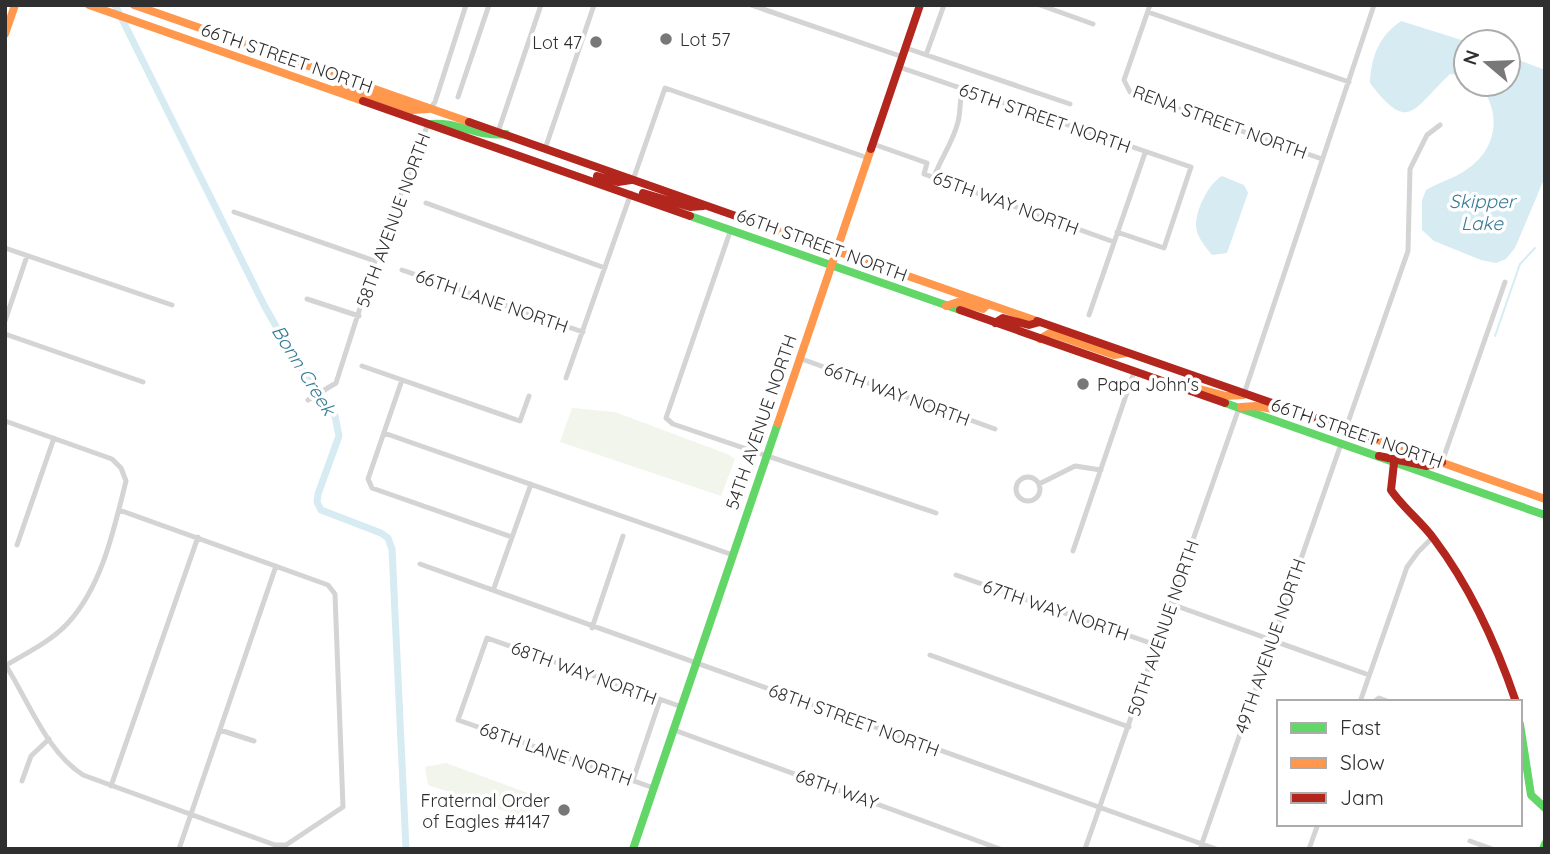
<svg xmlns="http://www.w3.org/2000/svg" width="1550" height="854" viewBox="0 0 1550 854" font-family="Quicksand,sans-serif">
	<rect width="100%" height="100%" fill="#fff"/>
	<path fill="#f2f5eb" d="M572 408 615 412 727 454 735 459 721 496 560 442Z
		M446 763 536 796 526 818 428 785 425 767Z"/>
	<path fill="#d7ebf3" d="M1401 21 1468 42 1466 75 1450 74C1412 110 1409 134 1370 83 1371 57 1379 36 1401 21Z
		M1508 56 1545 70V177L1515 248 1506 259 1496 263 1481 260 1434 241 1422 230V200L1426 190C1439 182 1455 178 1466 170 1498 149 1502 112 1479 84H1508Z
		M1222 176 1244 185 1248 193 1227 253 1212 255C1206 247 1196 237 1196 225 1196 209 1209 183 1222 176Z"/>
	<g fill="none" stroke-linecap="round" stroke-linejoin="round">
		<path stroke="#d7ebf3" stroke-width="2" d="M1495 336 1520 264 1535 248"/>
		<path stroke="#d7ebf3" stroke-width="7" d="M115 5 264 305 294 358 335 416 339 436 318 494 317 502 321 510 381 533 388 538 392 549 406 849"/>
		<path stroke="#d4d4d4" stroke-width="5" d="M751 5 903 57
			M1040 5 1093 24
			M1150 5 1124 80 1130 92 1322 159
			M1148 12 1349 82
			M906 48 1070 104
			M926 55 944 5
			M899 67 1191 167 1164 248 1117 232
			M458 97 489 5
			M430 109 435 102 466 5
			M498 132 541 5
			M873 144 927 163 924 174 1114 242
			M545 149 594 5
			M934 177C941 158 953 142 958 122 961 111 959 100 963 89
			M633 180 665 88 868 158
			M426 203 605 268
			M234 212 375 261
			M731 229 666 418 673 424 936 513
			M5 248 172 305
			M402 270 583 332
			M307 299 359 316
			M1089 315 1145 153
			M5 321 27 256
			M5 334 143 382
			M799 358 995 429
			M362 366 520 421 529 396
			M566 378 631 193
			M402 380 368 479 372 488 512 537
			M1244 394 1374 5
			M308 400 336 383 375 261 428 124
			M5 421 112 459 121 468 126 481C114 529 102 587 67 624 50 642 26 653 5 666
			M1346 428 1408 251 1410 169 1427 135 1440 125
			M384 433 733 555
			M1442 462 1505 282
			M1016 489a12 12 0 1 1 24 0a12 12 0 1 1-24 0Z
			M1039 484 1075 466 1101 470
			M17 545 54 438
			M1073 551 1134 372
			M420 564 1216 849
			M956 575 1156 645
			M494 588 531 484
			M1171 604 1369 675
			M592 628 623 536
			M930 655 1129 727
			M5 664C28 700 46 751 83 775L275 845H286L343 807 335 594 328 585 119 510
			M1360 702 1407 567 1418 552 1433 537
			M1374 702 1379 698 1390 702
			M220 730 254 741
			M674 730 1000 849
			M633 780 660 700
			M22 781 31 756 49 739
			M111 786 198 537
			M654 788 458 720 487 638 682 707
			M1470 841 1492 849
			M179 849 276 566
			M1085 849 1239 408
			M1200 849 1341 444
			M1309 849 1318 824"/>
		<path stroke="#63d668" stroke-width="8" d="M430 124C457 121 479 138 506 134
			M690 216 960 310
			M1225 403 1545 515
			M1520 724 1531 795 1545 808
			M633 849 778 423
			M1543 849 1545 844"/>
		<path stroke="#ff974d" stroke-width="8" d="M89 5 363 101
			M134 5 469 122
			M5 34 15 5
			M334 90 345 87 412 110 428 109
			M750 221 1037 321
			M946 306 958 302 983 309 988 304
			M1040 339 1050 333 1114 355 1126 353
			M1173 382 1226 396 1243 395
			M1241 407 1255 406 1301 414
			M778 423 871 149
			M1375 439 1545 499"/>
		<path stroke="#b3261e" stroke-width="8" d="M363 101 690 216
			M469 122 750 221
			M871 149 920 5
			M597 176 618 182 631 180
			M643 193 690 207 703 206
			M960 310 1225 403
			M1037 321 1375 439
			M995 323 1003 318 1029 325 1040 322
			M1379 456 1427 466 1442 462
			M1394 463 1391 490C1403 508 1421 521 1434 539 1471 588 1496 643 1516 702"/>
	</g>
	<g fill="#787878" stroke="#fff" stroke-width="2.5">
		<circle cx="666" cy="39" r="7"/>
		<circle cx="596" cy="42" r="7"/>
		<circle cx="1083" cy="384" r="7"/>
		<circle cx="564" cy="810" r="7"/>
	</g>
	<g text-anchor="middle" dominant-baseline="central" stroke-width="7" stroke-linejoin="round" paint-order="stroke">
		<g font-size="18" fill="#2f2f2f" stroke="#fff" text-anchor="start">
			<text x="680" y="39">Lot 57</text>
			<text x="582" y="42" text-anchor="end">Lot 47</text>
			<text x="1097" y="384">Papa John's</text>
			<text x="550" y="800" text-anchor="end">Fraternal Order<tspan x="550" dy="21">of Eagles #4147</tspan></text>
		</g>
		<g font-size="18" fill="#2f2f2f" stroke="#fff">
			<text transform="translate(287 58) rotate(19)">66TH STREET NORTH</text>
			<text transform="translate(1045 118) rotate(19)">65TH STREET NORTH</text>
			<text transform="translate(1220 122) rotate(20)">RENA STREET NORTH</text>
			<text transform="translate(1006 203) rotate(20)">65TH WAY NORTH</text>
			<text transform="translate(393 220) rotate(-70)">58TH AVENUE NORTH</text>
			<text transform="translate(822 245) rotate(20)">66TH STREET NORTH</text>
			<text transform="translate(492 301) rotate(19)">66TH LANE NORTH</text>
			<text transform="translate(897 394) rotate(20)">66TH WAY NORTH</text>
			<text transform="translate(761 422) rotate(-71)">54TH AVENUE NORTH</text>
			<text transform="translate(1357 433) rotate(19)">66TH STREET NORTH</text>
			<text transform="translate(1056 610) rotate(19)">67TH WAY NORTH</text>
			<text transform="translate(1163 628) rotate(-71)">50TH AVENUE NORTH</text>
			<text transform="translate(1270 646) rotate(-71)">49TH AVENUE NORTH</text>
			<text transform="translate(584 673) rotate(20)">68TH WAY NORTH</text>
			<text transform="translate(854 720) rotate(20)">68TH STREET NORTH</text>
			<text transform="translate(556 754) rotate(19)">68TH LANE NORTH</text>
			<text transform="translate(837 789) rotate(20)">68TH WAY</text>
		</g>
		<g font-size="19" font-style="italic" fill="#367c97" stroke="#fff">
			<text x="1482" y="201">Skipper<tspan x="1482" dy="22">Lake</tspan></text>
			<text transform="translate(304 370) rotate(58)">Bonn Creek</text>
		</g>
	</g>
	<rect width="1550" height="854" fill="none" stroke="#2f2f2f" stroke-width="14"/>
	<rect x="1277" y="700" width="245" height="126" fill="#ffffff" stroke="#acacac" stroke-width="2"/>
	<rect x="1291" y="723" width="35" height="10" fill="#63d668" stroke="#acacac" stroke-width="2"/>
	<text x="1340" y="735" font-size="21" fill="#2f2f2f">Fast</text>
	<rect x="1291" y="758" width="35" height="10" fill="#ff974d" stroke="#acacac" stroke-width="2"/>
	<text x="1340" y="770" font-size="21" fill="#2f2f2f">Slow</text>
	<rect x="1291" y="793" width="35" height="10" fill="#b3261e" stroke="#acacac" stroke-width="2"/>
	<text x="1340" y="805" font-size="21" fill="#2f2f2f">Jam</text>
	<g transform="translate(1487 63) rotate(289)"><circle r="33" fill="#ffffff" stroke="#acacac" stroke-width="2"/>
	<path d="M0-5L12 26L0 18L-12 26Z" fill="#787878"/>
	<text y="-10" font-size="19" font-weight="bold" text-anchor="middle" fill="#2f2f2f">N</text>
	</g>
</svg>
